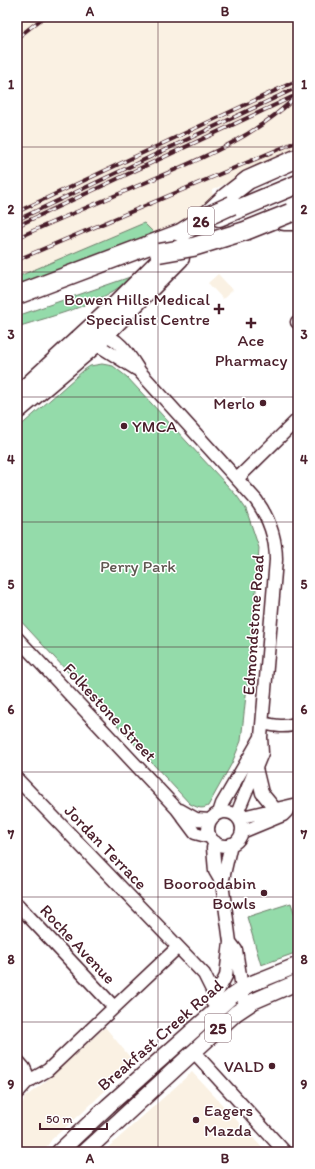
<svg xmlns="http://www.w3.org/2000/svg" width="315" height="1169" viewBox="0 0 315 1169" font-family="Itim,sans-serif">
	<rect width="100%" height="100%" fill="#fff"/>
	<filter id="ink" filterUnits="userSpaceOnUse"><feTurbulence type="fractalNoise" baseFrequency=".025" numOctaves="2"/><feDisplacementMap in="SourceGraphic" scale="8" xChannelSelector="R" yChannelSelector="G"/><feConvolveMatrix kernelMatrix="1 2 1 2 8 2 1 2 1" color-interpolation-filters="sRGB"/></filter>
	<g filter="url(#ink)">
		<path fill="#faf1e3" d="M17 17H298V149L256 166 230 182 212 190 213 197 207 203 198 211 177 223 154 233 144 223 17 277Z
			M218 274 233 290 223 299 208 283Z
			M105 1027 134 1062 82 1113 52 1139 43 1152H17V1113L25 1097 45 1082Z
			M192 1072 266 1152H103Z"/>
		<path fill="#94dbaa" stroke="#6f7d6a" d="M144 223 154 233 17 285V277Z
			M133 276C104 304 55 315 17 327V316Z
			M102 364 113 366 127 377 237 496 246 509 259 548 253 631 241 741 232 763 208 806C201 810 197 807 190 804L17 617V429L84 370 90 366Z
			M291 903 298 924V952L261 965 247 917Z"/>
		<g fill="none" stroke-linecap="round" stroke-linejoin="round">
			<g stroke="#4a1f2b" stroke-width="15">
				<path id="minor" d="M297 322H298
					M98 332C120 338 129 355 140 372L256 500C269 518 276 538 276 560L261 737 262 753 236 816
					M88 342 101 347 136 369
					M237 479 298 419
					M17 638 177 809 195 833 210 837
					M263 723C275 726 286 728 298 723
					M256 768 262 793 276 810
					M17 779 204 974 215 996
					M180 810 196 819 210 820
					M208 829a17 17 0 1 1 34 0a17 17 0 1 1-34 0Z
					M219 813 222 804 261 737
					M238 818 298 804
					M242 832 283 815 287 811
					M222 883 231 844
					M17 904 114 1007
					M230 942 236 950 245 1007
					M212 1002 226 976 230 942 222 883 215 871 213 848 215 842
					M193 1051 285 1152
					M17 1060 24 1068 30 1081
					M17 1093 27 1082 48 1070 178 947"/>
			</g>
			<g stroke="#4a1f2b" stroke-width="18">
				<path id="major" d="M59 1152 108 1106 232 996 248 985 298 965
					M85 1152 236 1013 254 1001 298 982"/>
			</g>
			<g stroke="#4a1f2b" stroke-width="21">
				<path id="highway" d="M207 215 226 197 248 180 298 158
					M219 217 298 184
					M284 221H298
					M17 295 181 233
					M17 396 118 303 177 244
					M17 410 95 344 180 258"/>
			</g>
			<use href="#minor" stroke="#fff" stroke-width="12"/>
			<use href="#major" stroke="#fff" stroke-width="15"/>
			<use href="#highway" stroke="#fff" stroke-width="18"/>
			<g stroke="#4a1f2b" stroke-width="4">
				<path id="rail" d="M17 38 44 17
					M17 212 298 80
					M17 220 298 87
					M17 226 292 97
					M17 238C61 218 105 200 149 181 203 158 255 137 298 95
					M17 260 298 141"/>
			</g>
			<use href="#rail" stroke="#fff" stroke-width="2.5" stroke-dasharray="8" stroke-linecap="butt"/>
			<g stroke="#4a1f2b" stroke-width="21" stroke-linecap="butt">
				<path id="highway-bridge" d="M181 233 210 215 232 205
					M159 253 193 247 245 231 290 213"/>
			</g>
			<use href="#highway-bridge" stroke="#fff" stroke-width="18"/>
		</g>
	</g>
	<path fill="none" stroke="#4a1f2b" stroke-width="1" stroke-opacity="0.55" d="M158 17V1152M17 147H298M17 272H298M17 397H298M17 522H298M17 647H298M17 772H298M17 897H298M17 1022H298"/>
	<g fill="#4a1f2b" stroke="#fff" stroke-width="1.5">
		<path d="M217 303h4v4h4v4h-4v4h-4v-4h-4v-4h4z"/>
		<path d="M249 317h4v4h4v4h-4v4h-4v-4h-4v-4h4z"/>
		<circle cx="263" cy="403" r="4"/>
		<circle cx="124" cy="426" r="4"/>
		<circle cx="264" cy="893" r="4"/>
		<circle cx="272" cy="1066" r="4"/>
		<circle cx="196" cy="1120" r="4"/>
	</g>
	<g text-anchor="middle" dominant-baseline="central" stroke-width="3" stroke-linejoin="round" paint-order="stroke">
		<g fill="#fff" stroke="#80626b" stroke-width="1">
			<rect x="188" y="207" width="26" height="28" rx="3"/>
			<rect x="205" y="1014" width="26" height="28" rx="3"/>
		</g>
		<g font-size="16" font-weight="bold" fill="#4a1f2b">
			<text x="201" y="221">26</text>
			<text x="218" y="1028">25</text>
		</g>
		<g font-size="17" fill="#4a1f2b" stroke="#fff" text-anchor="end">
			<text x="210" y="299">Bowen Hills Medical<tspan x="210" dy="20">Specialist Centre</tspan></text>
			<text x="251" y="340" text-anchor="middle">Ace<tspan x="251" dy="20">Pharmacy</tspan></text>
			<text x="255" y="403">Merlo</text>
			<text x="132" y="426" text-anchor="start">YMCA</text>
			<text x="256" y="883">Booroodabin<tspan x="256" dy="20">Bowls</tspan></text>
			<text x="264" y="1066">VALD</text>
			<text x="204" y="1110" text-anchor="start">Eagers<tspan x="204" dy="20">Mazda</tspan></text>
		</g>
		<g font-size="17" fill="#605751" stroke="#fff">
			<text x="138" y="566">Perry Park</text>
		</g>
		<g font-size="17" fill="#4a1f2b" stroke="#fff">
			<text transform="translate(253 625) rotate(-86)">Edmondstone Road</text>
			<text transform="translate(110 712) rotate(47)">Folkestone Street</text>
			<text transform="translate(106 847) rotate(46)">Jordan Terrace</text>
			<text transform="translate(78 944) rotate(47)">Roche Avenue</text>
			<text transform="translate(160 1035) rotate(-41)">Breakfast Creek Road</text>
		</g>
	</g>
	<rect width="315" height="1169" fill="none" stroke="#fff" stroke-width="44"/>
	<path d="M40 1123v6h67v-6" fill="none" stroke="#4a1f2b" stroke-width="2"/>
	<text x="46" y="1123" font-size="12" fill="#4a1f2b" stroke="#ffffff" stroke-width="3" paint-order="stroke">50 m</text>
	<rect x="22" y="22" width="271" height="1125" fill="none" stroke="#4a1f2b" stroke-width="1.5"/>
	<g font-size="13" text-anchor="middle" font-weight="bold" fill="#4a1f2b">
		<text x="90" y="16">A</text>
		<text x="225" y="16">B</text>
		<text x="11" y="89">1</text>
		<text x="304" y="89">1</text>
		<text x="11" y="214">2</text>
		<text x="304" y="214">2</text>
		<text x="11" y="339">3</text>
		<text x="304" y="339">3</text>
		<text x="11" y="464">4</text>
		<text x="304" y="464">4</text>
		<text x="11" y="589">5</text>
		<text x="304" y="589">5</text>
		<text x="11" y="714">6</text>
		<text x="304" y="714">6</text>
		<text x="11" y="839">7</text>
		<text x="304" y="839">7</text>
		<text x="11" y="964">8</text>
		<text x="304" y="964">8</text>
		<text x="11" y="1089">9</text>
		<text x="304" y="1089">9</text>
		<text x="90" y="1163">A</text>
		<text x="225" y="1163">B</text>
	</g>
</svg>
